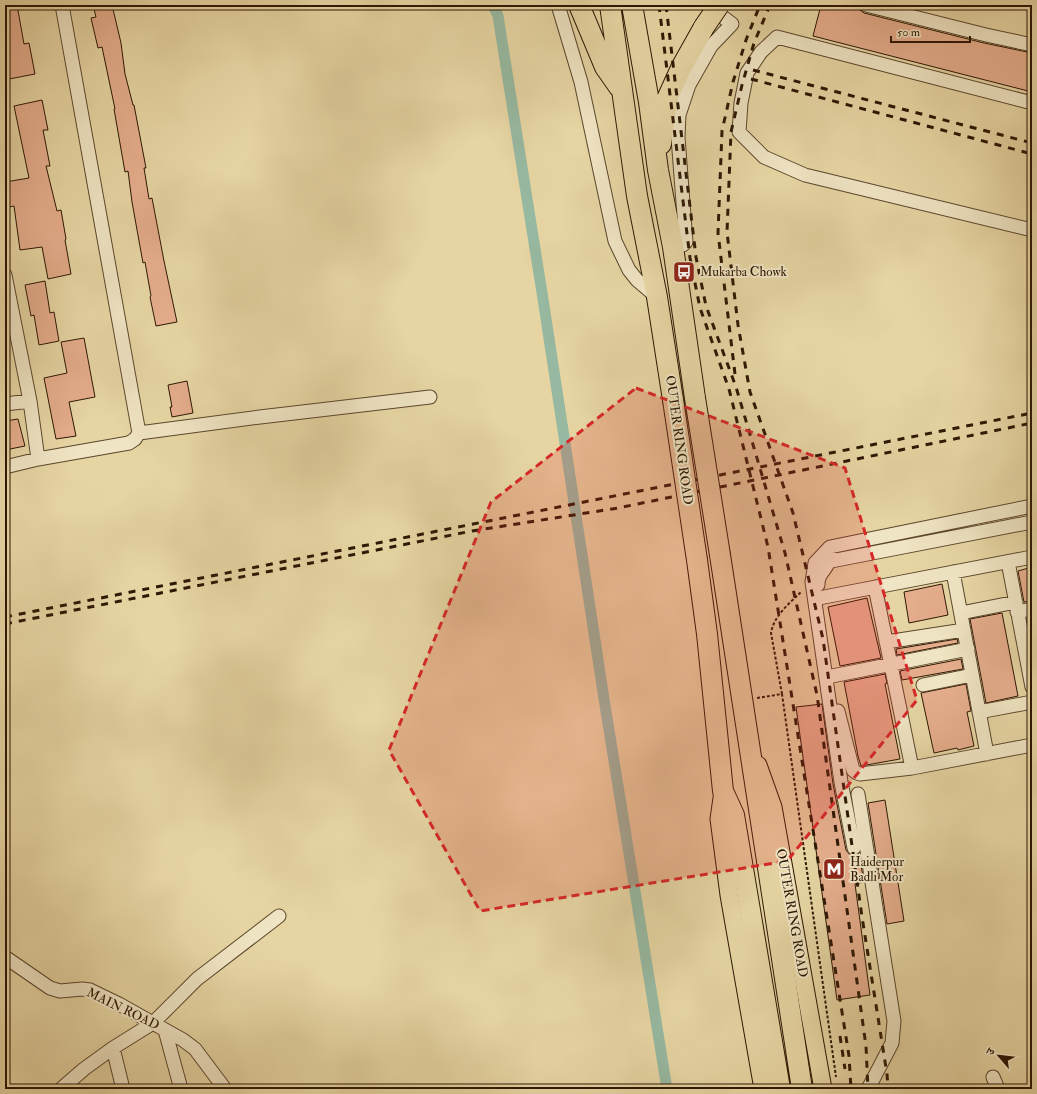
<svg xmlns="http://www.w3.org/2000/svg" width="1037" height="1094" viewBox="0 0 1037 1094" font-family="'IM FELL Double Pica','Noto Serif Devanagari',serif">
	<rect width="100%" height="100%" fill="#e6d5a3"/>
	<filter id="stains"><feTurbulence type="fractalNoise" baseFrequency=".005" numOctaves="4"/><feColorMatrix values="0 0 0 0 .2 0 0 0 0 .09 0 0 0 0 .02 0 0 0 .5 -.17"/></filter>
	<radialGradient id="worn" r=".72"><stop offset=".6" stop-color="#630" stop-opacity="0"/><stop offset="1" stop-color="#630" stop-opacity=".3"/></radialGradient>
	<g fill="none" stroke-linecap="round" stroke-linejoin="round">
		<path stroke="#97b9a1" stroke-width="11" d="M493 5 498 16 543 299 604 699 667 1089"/>
	</g>
	<path fill="#e5ad8c" stroke="#2d1704" d="M5 5H17L24 44 29 43 35 74 9 79 5 57Z
		M93 5H112L121 43 125 74 133 105H134L146 168H144L149 199 152 198 164 261 177 322 156 326 150 297 151 296 145 262 143 263 132 202 128 171 125 172 114 109H115L102 47 98 48 91 18 96 17Z
		M821 5H857L860 10 864 13 984 43 1032 53V92L813 36Z
		M42 100 48 130H43L50 166H46L57 211 61 210 66 239 65 240 71 274 48 279 42 247 20 250 14 206 5 208V182L29 178 14 106Z
		M45 281 50 313 54 312 59 341 39 345 34 315 31 316 25 285Z
		M84 338 95 397 69 402 76 436 56 439 44 378 67 373 61 342Z
		M187 381 193 413 172 417 170 407H172L168 385Z
		M18 419 25 446 5 450V421Z
		M1032 567V601L1024 602 1018 571Z
		M942 584 948 615 909 623 904 592Z
		M867 598 881 658 840 666 828 607Z
		M1002 613 1018 696 986 703 970 619Z
		M1032 617V645L1027 618Z
		M957 639 958 643 897 655 896 649Z
		M961 659 963 669 902 680 900 671Z
		M885 674 887 683 885 684 900 759 861 766 858 756 844 682Z
		M966 684 971 711 967 712 974 746 958 750 957 748 934 753 921 693Z
		M822 704 833 784 846 850 850 855 855 856 859 854 864 882 855 884 870 995 837 1000 796 707Z
		M885 800 904 921 887 924 868 803Z"/>
	<g fill="none" stroke-linecap="round" stroke-linejoin="round">
		<g stroke="#5b462c" stroke-width="15">
			<path id="minor" d="M558 5 581 82 615 241 629 270 637 280 657 297
				M866 5 986 35 1032 45
				M1032 103 777 37 761 52 747 73 741 103 739 132 764 157 805 175 1032 230
				M673 247 683 245 686 242 678 137 679 115 689 85 711 46 732 24 707 5
				M5 275 30 401 38 459
				M5 404 30 401
				M139 433 260 417 430 397
				M5 467 38 459 129 443 135 439 139 433 62 5
				M1008 562 1032 687
				M821 563 1032 522
				M953 572 987 754
				M818 585C818 572 826 571 829 561 830 557 830 552 830 548
				M875 587 912 768
				M819 598 1032 557
				M1017 612 1032 609
				M961 613 1016 602
				M886 642 964 630
				M832 676 968 649
				M923 685 972 675
				M838 711 853 770 857 773 860 774 912 768 1032 745
				M979 712 1032 702
				M858 794 894 1021 892 1043 868 1089
				M854 848 841 782 812 582 815 563 830 547 1032 506
				M5 957 50 988 60 991 82 989 90 990 119 1004 183 1040 195 1049 225 1089
				M165 1030 181 1089
				M113 1048 123 1089
				M993 1077 998 1089
				M61 1089 84 1069 113 1048 153 1023 197 979 279 916"/>
		</g>
		<g stroke="#2d1704" stroke-width="19">
			<path id="major" d="M758 765 773 807 823 1089
				M723 791 719 819 729 895 763 1089"/>
		</g>
		<g stroke="#2d1704" stroke-width="22">
			<path id="highway" d="M579 5 605 67 619 87
				M610 5 637 196 657 297 673 400
				M632 5 649 102 658 170 673 247 695 398
				M661 144 667 99 681 68 704 27
				M720 555 802 1089
				M697 560 707 634 723 791 734 815 780 1089"/>
		</g>
		<path stroke="#2d1704" stroke-width="2" stroke-dasharray="3 2" stroke-linecap="butt" d="M782 694 771 633C774 615 790 603 802 591
			M757 698 782 694 836 1077"/>
		<use href="#minor" stroke="#efe4c3" stroke-width="13"/>
		<use href="#major" stroke="#e6d5a3" stroke-width="17"/>
		<use href="#highway" stroke="#e6d5a3" stroke-width="20"/>
		<path stroke="#2d1704" stroke-width="3" stroke-dasharray="7 7" stroke-linecap="butt" d="M659 5 690 258 700 308 729 389 768 547 849 1056 851 1089
			M666 5 696 257 706 306 736 387 785 553 817 695 866 1046 868 1089
			M770 5 754 43 742 85 731 132 727 232 738 325 750 392 793 513 823 639 862 917 887 1074 888 1089
			M753 70 1032 143
			M751 79 1032 154
			M735 374 718 233 722 131 733 82 746 40 760 5
			M5 617 1032 413
			M5 624 472 531 618 508 1032 423
			M840 1036 845 1069"/>
		<g stroke="#2d1704" stroke-width="22" stroke-linecap="butt">
			<path id="highway-bridge" d="M704 27 719 5
				M695 398 720 555
				M673 400 697 560"/>
		</g>
		<use href="#highway-bridge" stroke="#e6d5a3" stroke-width="20"/>
	</g>
	<path fill="#d62828" fill-opacity="0.2" stroke="#d62828" stroke-width="3" stroke-dasharray="8 5" stroke-linejoin="round" d="M636 388 845 468 917 700 787 861 480 911 389 750 491 502Z"/>
	<defs>
		<g id="bus-square" transform="scale(1.15)"><rect x="-9" y="-9" width="18" height="18" rx="4" fill="#8f2418" stroke="#efe4c3"/><path d="M-5-6H5V4H4V6H2V4H-2V6H-4V4H-5ZM-3.5-4V0h7V-4ZM-3.5 1.2v1.5H-2V1.2ZM2 1.2v1.5H3.5V1.2Z" fill="#fff"/></g>
		<g id="metro-square" transform="scale(1.15)"><rect x="-9" y="-9" width="18" height="18" rx="4" fill="#8f2418" stroke="#efe4c3"/><path d="M-5.5 5V-5H-3L0 0L3-5H5.5V5H3V-.5L0 4L-3-.5V5Z" fill="#fff"/></g>
	</defs>
	<g fill-rule="evenodd">
		<use href="#bus-square" x="684" y="272"/>
		<use href="#metro-square" x="834" y="869"/>
	</g>
	<g text-anchor="middle" dominant-baseline="central" stroke-width="4" stroke-linejoin="round" paint-order="stroke">
		<g font-size="13" fill="#2d1704" stroke="#efe4c3" text-anchor="start">
			<text x="700" y="272">Mukarba Chowk</text>
			<text x="850" y="862">Haiderpur<tspan x="850" dy="15">Badli Mor</tspan></text>
		</g>
		<g font-size="13" fill="#2d1704" stroke="#efe4c3">
			<text transform="translate(679 440) rotate(82)">OUTER RING ROAD</text>
			<text transform="translate(792 913) rotate(80)">OUTER RING ROAD</text>
			<text transform="translate(123 1009) rotate(26)">MAIN ROAD</text>
		</g>
	</g>
	<rect width="1037" height="1094" fill="none" stroke="#e6d5a3" stroke-width="20"/>
	<rect x="6" y="6" width="1025" height="1082" fill="none" stroke="#2d1704" stroke-width="2"/>
	<rect x="10" y="10" width="1017" height="1074" fill="none" stroke="#2d1704"/>
	<g transform="translate(999 1056) rotate(298)" stroke="#efe4c3" stroke-width="3" paint-order="stroke">
	<path d="M0-3L7 15L0 10L-7 15Z" fill="#2d1704"/>
	<text y="-6" font-size="11" font-weight="bold" text-anchor="middle" fill="#2d1704">उ</text>
	</g>
	<path d="M891 36v6h79v-6" fill="none" stroke="#2d1704" stroke-width="2"/>
	<text x="897" y="36" font-size="12" fill="#2d1704" stroke="#efe4c3" stroke-width="3" paint-order="stroke">50 m</text>
	<rect width="100%" height="100%" filter="url(#stains)"/>
	<rect width="100%" height="100%" fill="url(#worn)"/>
</svg>
